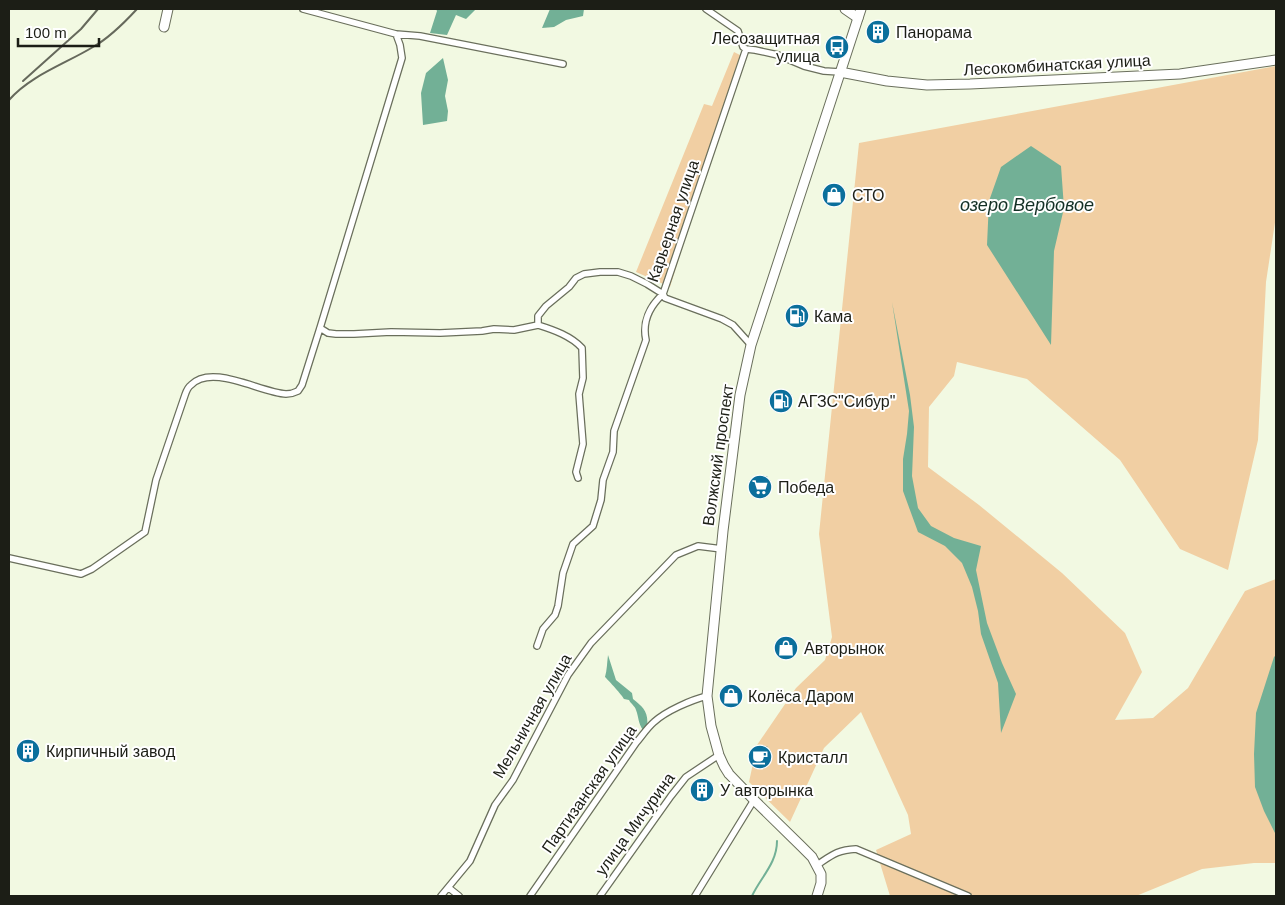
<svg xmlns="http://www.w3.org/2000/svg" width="1285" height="905" viewBox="0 0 1285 905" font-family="Helvetica,sans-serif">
	<rect width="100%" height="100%" fill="#f2f9e2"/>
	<path fill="#f1cfa3" d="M734 52 742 56 670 287 636 272 704 104 712 106Z
		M1276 66V216L1266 282 1258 440 1228 570 1180 549 1120 460 1027 379 957 362 954 376 929 407 928 467 979 505 1062 573 1125 633 1142 672 1115 720 1153 718 1188 688 1245 591 1276 579V863H1254L1202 869 1136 896H890L876 850 911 834 908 815 861 712 824 748 790 822 749 782 757 745 796 688 825 660 832 637 819 534 859 143Z"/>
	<path fill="#72b096" d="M436 9H476L466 19 456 15 447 35 430 33 437 11Z
		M550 9H584L583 16 566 20 554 27 542 28Z
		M443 58 448 80 445 96 448 111 447 121 423 125 421 93 426 73Z
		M1031 146 1061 166 1064 208 1054 251 1051 345 987 245 989 201 1001 167Z
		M892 302 910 395 914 427 912 476 918 508 931 526 954 538 981 546 976 570 987 623 1002 663 1016 694 1001 733 998 683 981 634 978 611 972 587 962 563 945 546 918 532 903 491V459L907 434 909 411Z
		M608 655 616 680 632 693 633 699C643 707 649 712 647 727L643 730C638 723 639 718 636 710 635 706 631 704 629 700L624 699C622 695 609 681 605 677 607 670 607 663 608 655Z
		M1276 655V835L1264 811 1255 787 1254 754 1256 713 1274 657Z"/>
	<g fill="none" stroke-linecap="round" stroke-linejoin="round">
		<path stroke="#72b096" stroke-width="2" d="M752 896C761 877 777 863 777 841"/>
		<g stroke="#6a6f5c" stroke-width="8">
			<path id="street" d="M706 9 738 31 743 47 746 49 755 50 778 55 804 66 824 71 840 72
				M396 34 420 36 563 64
				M538 325C554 330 571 336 582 348L583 378 579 394 583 444 576 472 578 478
				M320 328 328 333 336 334H354L391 332 440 333 482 331 494 329 514 330 538 325V316L546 306 569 287 576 278 584 274 600 272H618L631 276 647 284 663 294 665 298 722 319 733 325 751 345
				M9 558 81 574 92 569 145 532 156 480 185 395C186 392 188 387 191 385 212 363 261 393 286 394 290 394 294 393 298 391L302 385 320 328 402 58 400 45 396 34 303 9
				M537 646 543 629 555 615 558 606 563 573 573 544 593 526 601 500 603 480 613 452 614 431 646 340C642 322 650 306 663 294L746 49
				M817 865C832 855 837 850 856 849L968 896
				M449 888 459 896
				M441 896 470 861 495 805 513 780 568 675 591 643 676 555 698 546 722 549
				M530 896 636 743C642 736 647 728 654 722 666 711 691 700 707 696
				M600 896 671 796 686 777 719 755
				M695 896 754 800"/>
		</g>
		<g stroke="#6a6f5c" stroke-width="11">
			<path id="secondary" d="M845 9 858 18
				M164 27 168 9
				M840 72 887 81 927 85 970 84 1180 74 1276 60"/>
		</g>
		<g stroke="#6a6f5c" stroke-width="11">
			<path id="primary" d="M817 896 821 883V874L812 857 801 846 754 800 729 774 724 766 719 755 711 726 707 696 723 531 740 395 751 345 861 9"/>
		</g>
		<use href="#street" stroke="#fff" stroke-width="5.5"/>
		<use href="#secondary" stroke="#fff" stroke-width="9"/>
		<use href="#primary" stroke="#fff" stroke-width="9"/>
		<path stroke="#66695c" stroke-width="2" d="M23 81 81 29 98 9
			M9 100C31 75 65 64 93 47 109 38 125 22 137 9"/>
	</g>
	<defs>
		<g id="building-disc" transform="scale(1.25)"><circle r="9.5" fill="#0b6f9c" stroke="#fff"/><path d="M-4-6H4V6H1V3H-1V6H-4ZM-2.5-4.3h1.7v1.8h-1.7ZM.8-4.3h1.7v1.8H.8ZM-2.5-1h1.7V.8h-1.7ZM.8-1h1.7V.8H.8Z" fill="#fff"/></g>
		<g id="bus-disc" transform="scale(1.25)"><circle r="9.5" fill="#0b6f9c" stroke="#fff"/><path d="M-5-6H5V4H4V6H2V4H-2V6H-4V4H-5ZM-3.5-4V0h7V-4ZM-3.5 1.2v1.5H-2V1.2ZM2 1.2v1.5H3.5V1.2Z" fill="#fff"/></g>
		<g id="shop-disc" transform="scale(1.25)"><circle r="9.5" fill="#0b6f9c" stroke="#fff"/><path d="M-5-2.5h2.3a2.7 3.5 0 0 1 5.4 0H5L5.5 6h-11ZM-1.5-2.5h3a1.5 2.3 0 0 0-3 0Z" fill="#fff"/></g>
		<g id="fuel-disc" transform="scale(1.25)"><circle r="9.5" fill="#0b6f9c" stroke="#fff"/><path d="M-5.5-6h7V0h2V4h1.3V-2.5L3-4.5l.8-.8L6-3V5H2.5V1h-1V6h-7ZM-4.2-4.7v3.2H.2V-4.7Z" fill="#fff"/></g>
		<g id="supermarket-disc" transform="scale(1.25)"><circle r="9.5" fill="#0b6f9c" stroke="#fff"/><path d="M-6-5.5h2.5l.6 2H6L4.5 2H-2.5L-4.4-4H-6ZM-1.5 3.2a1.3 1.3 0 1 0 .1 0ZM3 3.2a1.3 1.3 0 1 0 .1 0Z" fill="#fff"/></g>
		<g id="cafe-disc" transform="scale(1.25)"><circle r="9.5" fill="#0b6f9c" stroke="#fff"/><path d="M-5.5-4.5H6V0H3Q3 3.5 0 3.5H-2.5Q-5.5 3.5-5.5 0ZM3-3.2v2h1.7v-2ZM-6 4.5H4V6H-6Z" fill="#fff"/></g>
	</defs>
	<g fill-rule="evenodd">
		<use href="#building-disc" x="878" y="32"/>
		<use href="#bus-disc" x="837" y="47"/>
		<use href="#shop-disc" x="834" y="195"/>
		<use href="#fuel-disc" x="797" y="316"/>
		<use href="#fuel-disc" x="781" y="401"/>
		<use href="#supermarket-disc" x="760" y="487"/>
		<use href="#shop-disc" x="786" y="648"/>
		<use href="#shop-disc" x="731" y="696"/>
		<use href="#building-disc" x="28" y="751"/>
		<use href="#cafe-disc" x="760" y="757"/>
		<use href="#building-disc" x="702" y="790"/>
	</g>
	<g text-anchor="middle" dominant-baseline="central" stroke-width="4" stroke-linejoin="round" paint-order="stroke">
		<g font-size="16" fill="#1c1e16" stroke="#fff" text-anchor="start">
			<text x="896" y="32">Панорама</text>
			<text x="820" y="38" text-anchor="end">Лесозащитная<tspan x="820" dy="18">улица</tspan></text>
			<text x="852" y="195">СТО</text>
			<text x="814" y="316">Кама</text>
			<text x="798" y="401">АГЗС"Сибур"</text>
			<text x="778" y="487">Победа</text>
			<text x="804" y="648">Авторынок</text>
			<text x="748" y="696">Колёса Даром</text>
			<text x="46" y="751">Кирпичный завод</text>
			<text x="778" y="757">Кристалл</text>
			<text x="720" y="790">У авторынка</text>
		</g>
		<g font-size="16" fill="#1c1e16" stroke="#fff">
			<text transform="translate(1057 65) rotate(-3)">Лесокомбинатская улица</text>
			<text transform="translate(673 221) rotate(-71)">Карьерная улица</text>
			<text transform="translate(718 455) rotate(-82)">Волжский проспект</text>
			<text transform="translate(532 716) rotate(-60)">Мельничная улица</text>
			<text transform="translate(589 789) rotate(-55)">Партизанская улица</text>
			<text transform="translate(635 824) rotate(-54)">улица Мичурина</text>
		</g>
		<g font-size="18" font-style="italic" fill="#133025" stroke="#fff">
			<text x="1027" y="205">озеро Вербовое</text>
		</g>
	</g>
	<rect width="1285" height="905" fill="none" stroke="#1c1e16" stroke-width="20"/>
	<path d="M18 38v8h81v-8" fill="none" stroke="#1c1e16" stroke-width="2.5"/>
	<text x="25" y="38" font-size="15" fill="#1c1e16" stroke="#ffffff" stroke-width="4" paint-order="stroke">100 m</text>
</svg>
